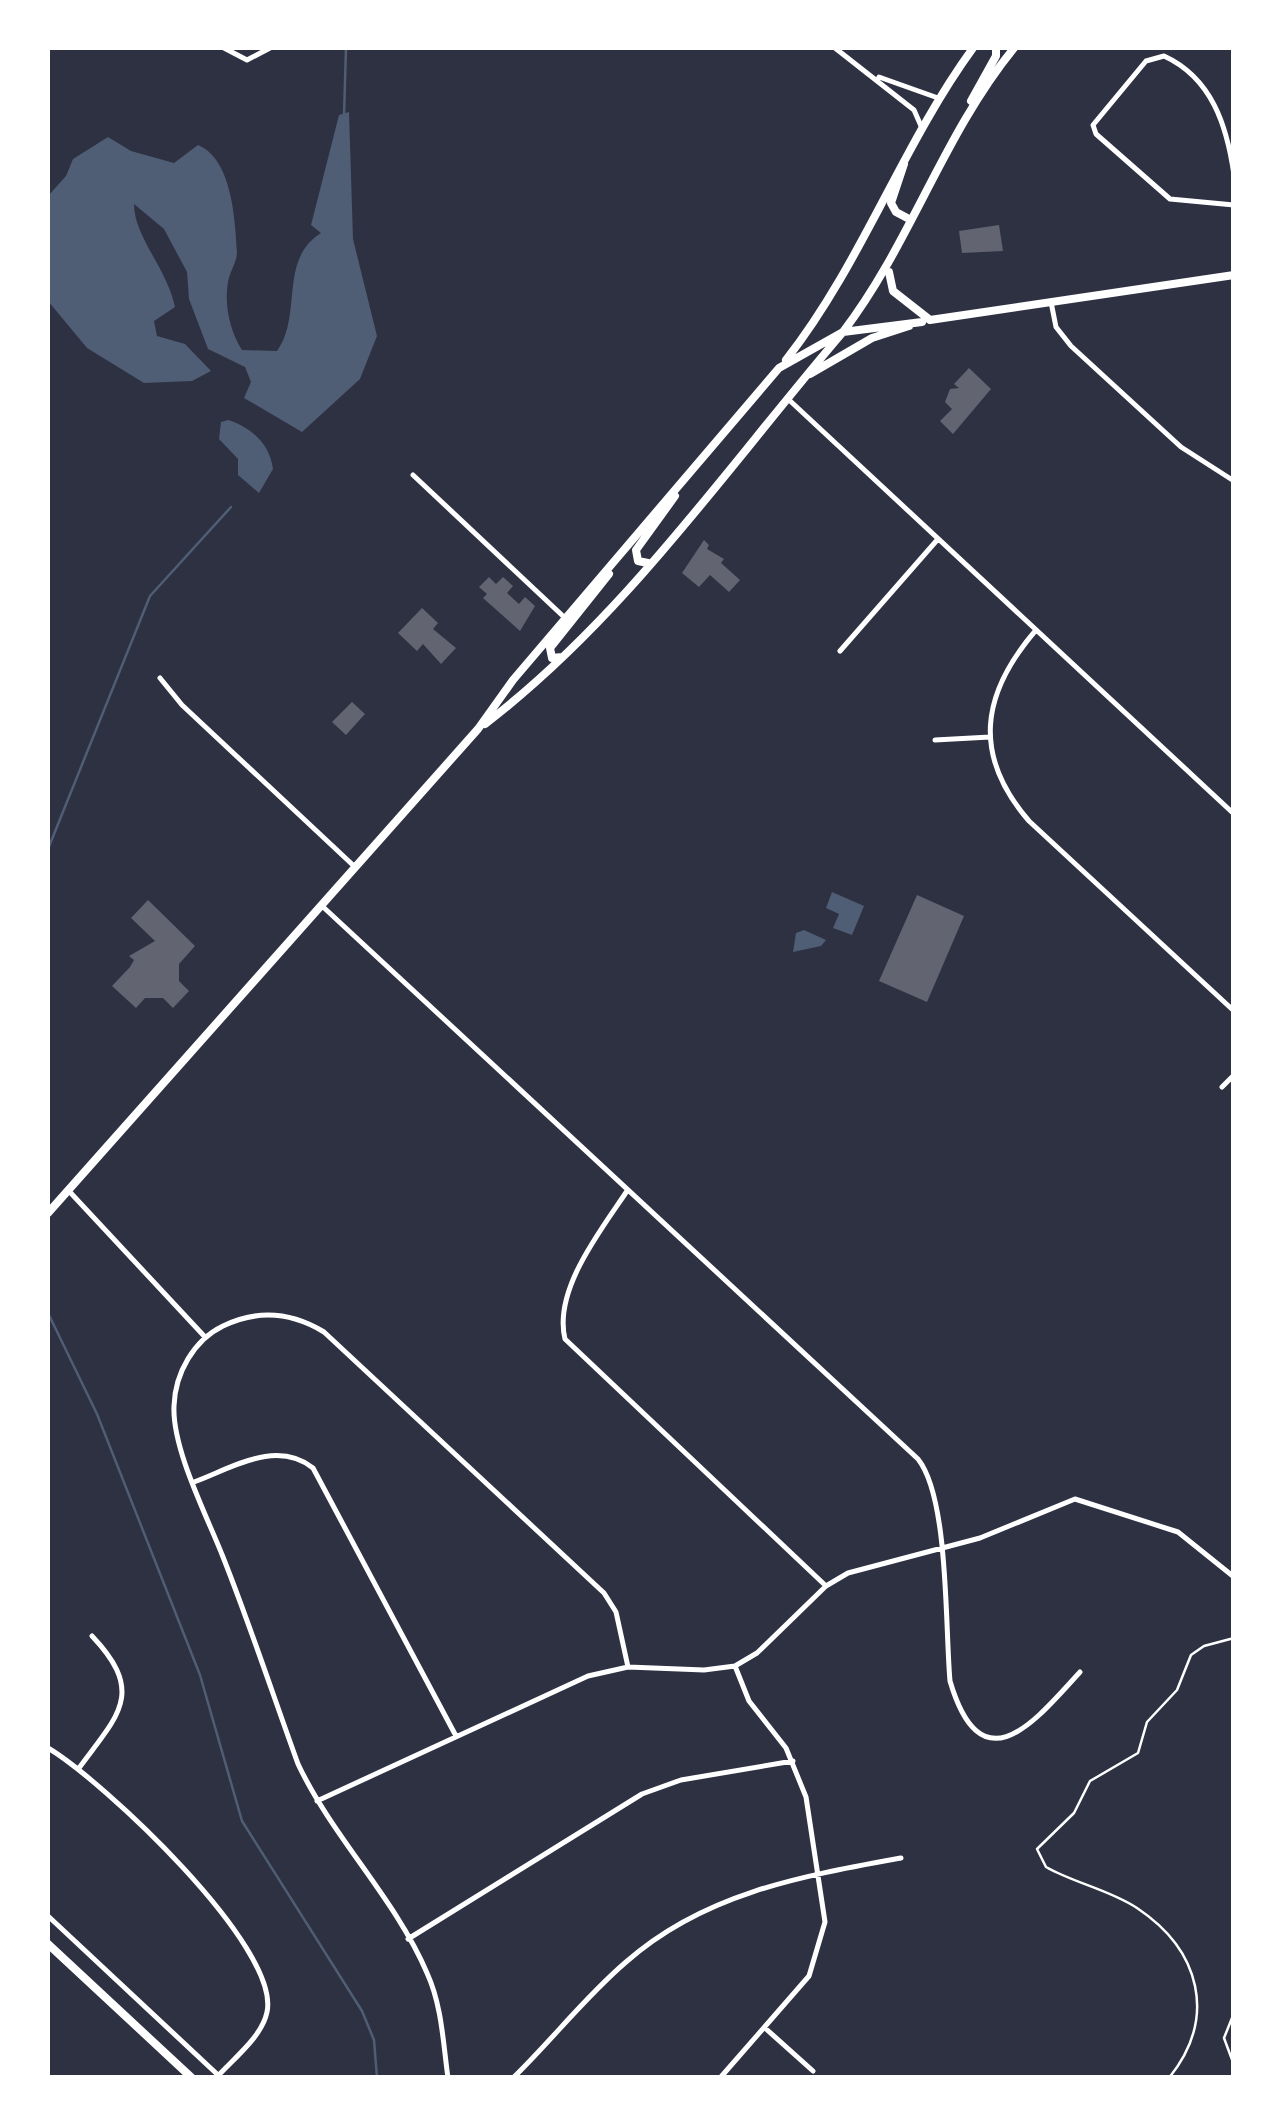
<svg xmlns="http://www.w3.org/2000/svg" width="1281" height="2125" viewBox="0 0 1281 2125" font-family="'Crimson Pro',serif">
	<rect width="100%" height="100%" fill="#2d3142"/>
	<path fill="#4f5d75" d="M349 112 353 239 377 336 360 379 302 432 244 398 251 382 245 367 208 349 189 299 187 272 164 229 134 204C134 237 167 268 175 307L154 321 157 336 185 344 211 371 192 381 144 383 87 348 48 301V196L66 176 73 159 108 137 131 151 174 163 198 145C232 159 235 219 237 252 237 262 230 271 228 282 224 305 230 331 242 350L277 351C303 315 278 260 321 233L311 225 339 115Z
		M228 420C251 427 270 444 273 469L259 493 238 475V459L219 439 221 422Z
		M832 892 864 906 852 935 833 928 839 914 826 908Z
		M804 930 826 940 821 946 793 952 796 933Z"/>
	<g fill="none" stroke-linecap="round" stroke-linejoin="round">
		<path stroke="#4f5d75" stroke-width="2.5" d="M344 116 346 48
			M48 849 150 596 231 507
			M48 1313 97 1414 200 1675 242 1821 362 2011 374 2040 377 2078"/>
	</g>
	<path fill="#626471" d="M999 225 1003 251 962 253 959 231Z
		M969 368 991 389 953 434 940 421 952 409 945 402 950 389 959 388 954 384Z
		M704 540 709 545 707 549 724 559 721 563 740 580 729 592 710 575 699 587 682 573Z
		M489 577 496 584 503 577 513 586 507 593 519 604 525 597 535 606 520 631 483 598 487 594 479 587Z
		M422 608 438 623 433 629 456 648 441 664 423 644 417 651 398 633Z
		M352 702 365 714 346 735 332 722Z
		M917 895 964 916 927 1002 879 981Z
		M148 900 195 946 179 964V981L189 991 173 1008 163 998H145L136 1008 112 986 130 967 134 960 129 956 155 941 131 918Z"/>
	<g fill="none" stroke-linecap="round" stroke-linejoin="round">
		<path stroke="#fff" stroke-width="2.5" d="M1234 2013 1224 2038 1234 2065
			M1169 2078C1218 2017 1200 1950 1137 1908 1110 1890 1074 1883 1046 1867L1037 1849 1074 1813 1090 1781 1138 1753 1147 1722 1177 1690 1191 1655 1204 1646 1234 1638"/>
		<path stroke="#fff" stroke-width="5" d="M224 48 247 60 270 48
			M835 48 914 110 921 126
			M879 77 938 98
			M1234 175C1227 126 1212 78 1164 56L1146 61 1093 125 1096 134 1170 199 1234 205
			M1051 302 1056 327 1071 346 1181 447 1234 481
			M787 398 1234 814
			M413 475 564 617
			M1036 630C981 694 972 755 1029 821L1234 1011
			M840 651 938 539
			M160 678 182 705 355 867
			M935 740 990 737
			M321 905 918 1459C949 1498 945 1626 950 1681 982 1789 1036 1720 1080 1672
			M1222 1087 1234 1075
			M68 1190 205 1337
			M627 1191C601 1230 553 1290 565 1339L826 1586
			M194 1482C232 1468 276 1439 313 1468L456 1736
			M48 1748C102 1780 281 1947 267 2012 262 2037 233 2059 216 2078
			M79 1768C118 1715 146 1693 92 1636
			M317 1801 588 1676 628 1667 704 1670 735 1666 757 1653 826 1586 848 1573 980 1538 1075 1499 1178 1532 1234 1577
			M48 1916 218 2075
			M408 1939 642 1794 681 1780 793 1761
			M765 2028 813 2071
			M448 2078C443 2042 442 2006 427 1973 395 1898 333 1838 298 1764 273 1695 250 1625 223 1557 207 1516 172 1449 174 1406 175 1373 194 1340 223 1326 258 1309 291 1312 324 1332L604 1593 616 1612 628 1667
			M513 2078C552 2040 585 1997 626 1962 704 1893 802 1876 901 1858
			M720 2078 809 1976 825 1922 806 1797 786 1748 749 1701 735 1666"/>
		<path stroke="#fff" stroke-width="8" d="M971 101 996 56V48
			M904 164 891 203 896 212 911 220
			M889 272 893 291 930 320 1234 275
			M786 360C862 263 901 147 973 48
			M810 374 872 338 909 326
			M648 563 638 561 636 550 675 496
			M562 657 552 658 550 648 609 574
			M485 724C625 617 729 465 843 332 911 243 943 135 1014 48
			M48 1213 478 729 513 680 779 368 843 332 922 322
			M48 1944 192 2078"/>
	</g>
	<rect width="1281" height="2125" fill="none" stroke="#ffffff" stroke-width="100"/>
</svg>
